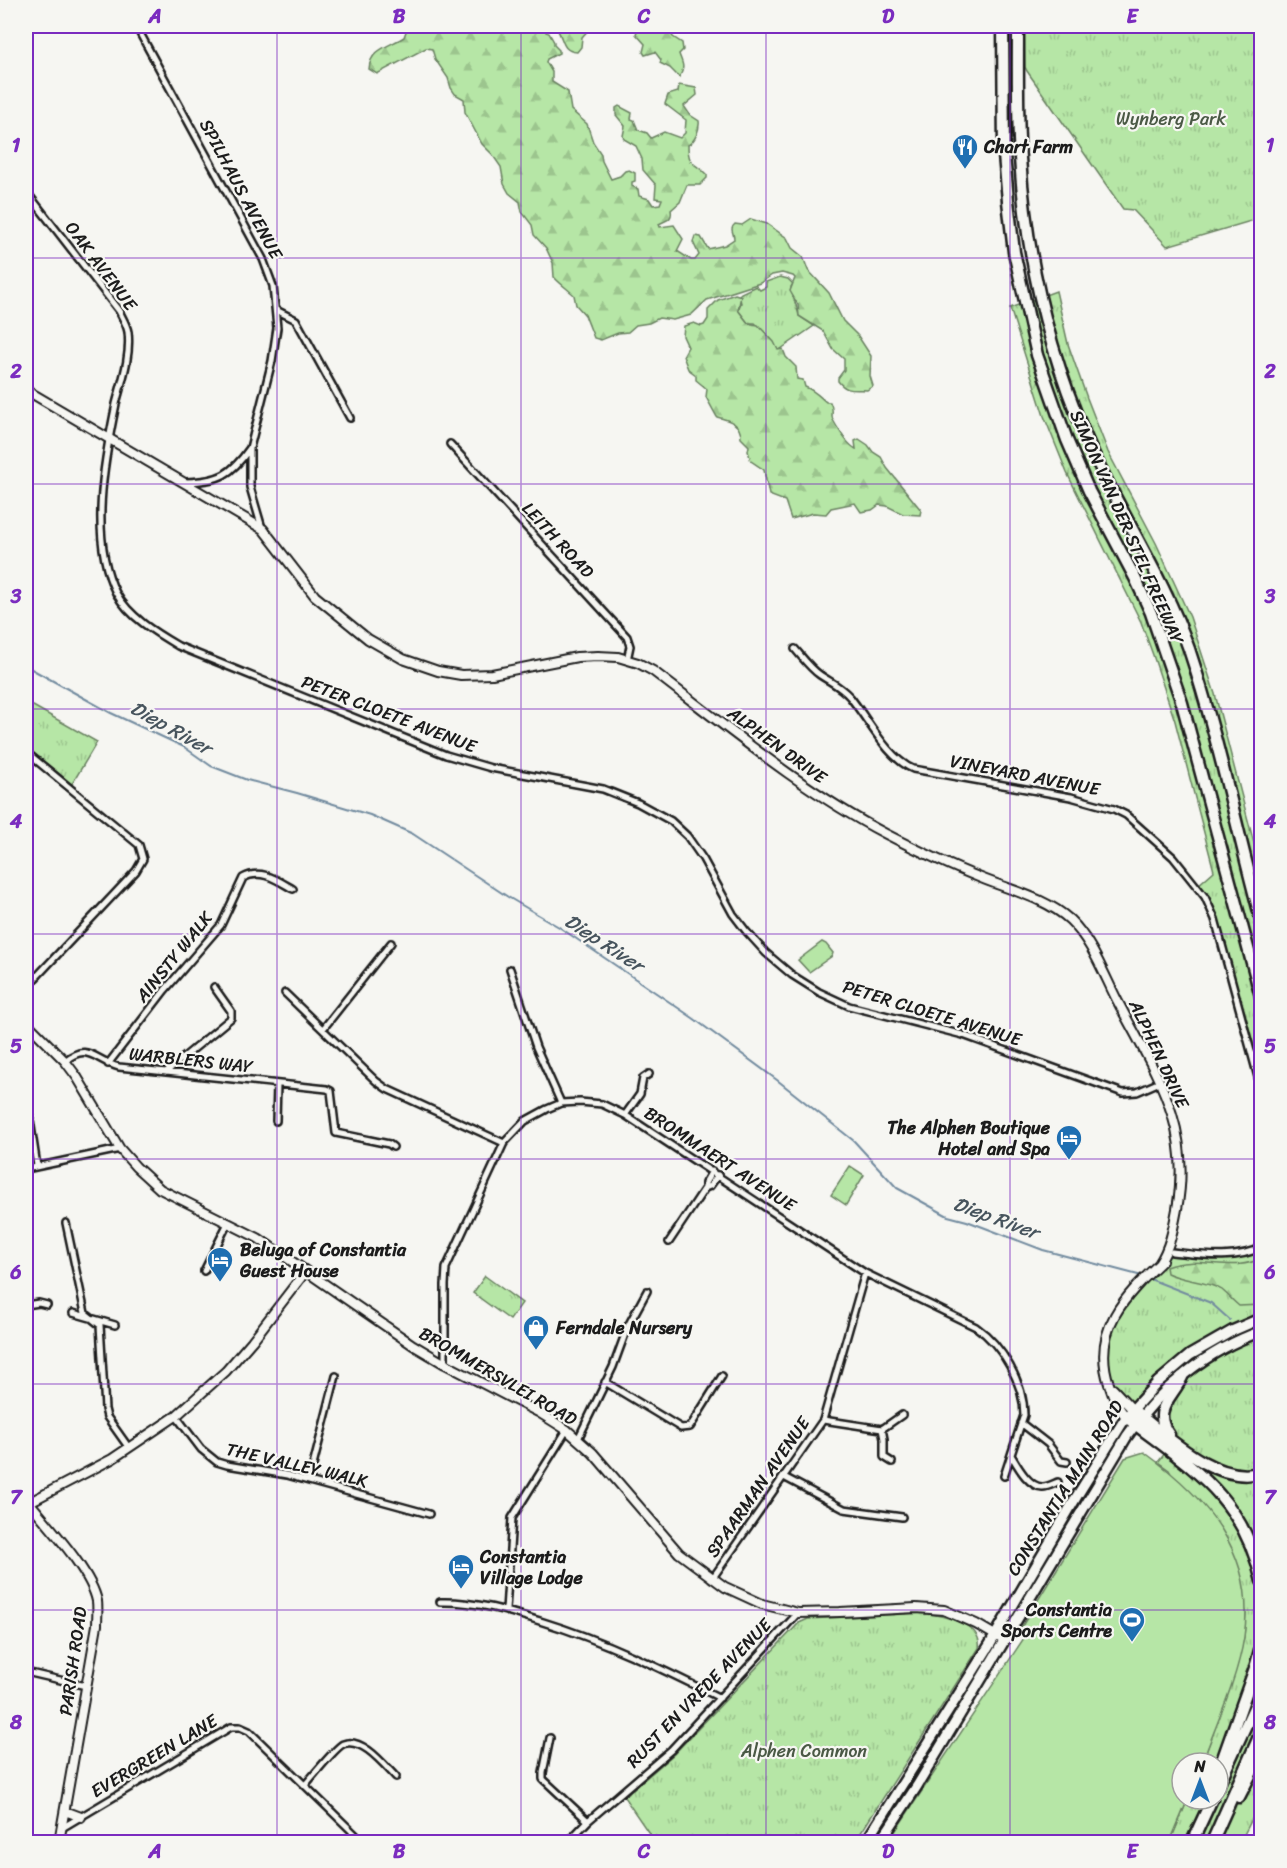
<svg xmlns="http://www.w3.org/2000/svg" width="1287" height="1868" viewBox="0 0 1287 1868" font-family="Sriracha,sans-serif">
	<defs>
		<pattern id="grass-tufts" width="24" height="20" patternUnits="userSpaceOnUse" patternTransform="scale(1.5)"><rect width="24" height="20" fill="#b6e6a6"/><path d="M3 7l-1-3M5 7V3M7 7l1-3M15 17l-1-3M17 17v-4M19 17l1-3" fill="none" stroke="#9cc58e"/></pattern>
		<pattern id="forest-firs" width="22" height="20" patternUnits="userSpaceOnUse" patternTransform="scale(1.5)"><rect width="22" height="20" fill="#b6e6a6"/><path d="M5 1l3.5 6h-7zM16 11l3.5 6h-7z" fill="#9cc58e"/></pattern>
	</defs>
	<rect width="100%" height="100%" fill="#f6f6f2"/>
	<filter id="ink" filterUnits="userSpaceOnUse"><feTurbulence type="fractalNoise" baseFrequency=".0167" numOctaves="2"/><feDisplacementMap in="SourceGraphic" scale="12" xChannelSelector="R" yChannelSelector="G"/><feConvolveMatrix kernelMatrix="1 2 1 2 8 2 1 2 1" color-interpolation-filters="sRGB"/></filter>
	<g filter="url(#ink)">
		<path fill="url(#grass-tufts)" stroke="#698161" stroke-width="1.5" d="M1024 26H1261V218L1167 246 1133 210 1123 209 1027 71 1025 67Z
			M780 277 788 279 793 284 791 287C792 298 797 305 799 316L814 326 778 351C772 340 764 332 755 323H748L738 310 741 303 739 295 741 293 756 286 760 290 766 287V282Z
			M1056 291 1068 344 1087 398 1108 452 1156 543 1190 617 1215 694 1261 870V1092L1220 933 1197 886 1214 871 1175 721 1153 655 1141 622 1067 473 1044 416 1010 308Z
			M26 702 97 742 72 784 26 747Z
			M1261 1247 1262 1800 1240 1842H1170L1188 1799H1218V1763H1202L1237 1666 1244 1637 1246 1611 1169 1470 1158 1462 1174 1442 1162 1420 1182 1376 1173 1369 1132 1409 1110 1386 1105 1340 1132 1290 1171 1252 1222 1256Z
			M485 1276 522 1303 510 1320 473 1293Z
			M923 1613C941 1615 983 1623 979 1648L855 1842H655L624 1797 674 1754 799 1623 808 1619Z"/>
		<path fill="url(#forest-firs)" stroke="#698161" stroke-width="1.5" d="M408 26H592L582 37 581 47 577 52C561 51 564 39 557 29H547L546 32 549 33 554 42V45L559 50V53L547 59 546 62 552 72V82L568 92 571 110 587 124 593 142 601 154 602 161 611 179 620 176 625 171 629 170 635 173V181L632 182V186L638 189 639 196 649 199 653 205 660 204 662 199 655 198 656 185 643 170 642 159 636 146 624 139 623 136 625 126 616 115V108L619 106 632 113 631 119 634 120 638 130 647 133 651 138 664 132 680 138 685 133 686 120 665 104 668 95 678 92 679 85 696 88 697 95 684 106 690 115 699 121C700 130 695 141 688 145 688 167 695 162 707 175V178L700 185H687L680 202 671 210C673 220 666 220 659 224L660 227 674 225 683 239 677 251 691 260H695L699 255 693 242 695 236 701 237 708 249 725 245 734 239C734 233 729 229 735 224L742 225 751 219 767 224 787 238 792 248 803 257 808 270 829 293 843 321 858 336 871 356 870 376 873 386 867 390C855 389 847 393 838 381V378L844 370V359L833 349 823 331 799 316 798 305 790 291 795 278 793 276 782 273 772 275 760 283 707 300 691 315 673 320 659 318 649 323 636 325 628 332 618 333 601 340 594 338 585 315 576 305 574 295C568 289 560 284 554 277L553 263 546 248 534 235 532 225 522 212 520 202 509 193 504 184 501 167 492 154 482 144 465 112 464 99 455 94 451 88 448 78 435 59 432 49 426 48 377 74 369 69C370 49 390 46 404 37Z
			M643 26H666L673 37 682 43 683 50 679 54C682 63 686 67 679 77L670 68 660 63 661 60 655 52 645 55 643 52 645 44 636 34 637 31 643 28Z
			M735 294 741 296 738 310 748 323 758 325 774 342 778 350 783 349 786 357 796 367 797 379 803 380 805 387C814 390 819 396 826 402H830C835 412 830 414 833 420 838 429 848 445 856 449L855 441 859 439 868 445 873 452 881 457 887 468 921 510 920 515 903 514 887 506 879 505 872 510 861 512 855 503 831 508 826 514 813 513 791 519 785 501 769 495 764 470 751 461 748 451 749 446 741 438C741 424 730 420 717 417L706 397 707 389 696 380V375L688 369 683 356 688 347 683 336 684 326 694 323 701 326 704 325 708 319V310L718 300Z
			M1261 1258V1305L1239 1306C1233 1301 1228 1295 1222 1290 1209 1281 1183 1281 1167 1273L1166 1267C1199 1254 1234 1274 1261 1258Z"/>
		<path fill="#b6e6a6" stroke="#698161" stroke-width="1.5" d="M822 942 826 944 833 953 832 956 809 972 798 960Z
			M850 1166 864 1175 846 1205 831 1195Z
			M1144 1452C1206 1497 1257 1554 1244 1637 1238 1677 1216 1725 1202 1763H1182V1799H1188L1170 1842H888L1026 1635 1019 1631 1125 1458Z"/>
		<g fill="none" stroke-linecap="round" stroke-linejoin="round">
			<path stroke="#728b9f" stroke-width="2" d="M26 666 111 713 184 747 211 766 247 780 297 793 370 815 413 834 508 897 559 927 693 1018 777 1080 854 1141 897 1188 948 1216 967 1221 1043 1250 1142 1276
				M1150 1279 1211 1303 1230 1320
				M1256 1345 1262 1354"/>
			<g stroke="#1c1c1c" stroke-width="10">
				<path id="street" d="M136 26 263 259 273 286 277 328 272 361 250 448V487L262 528
					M26 191 119 311C122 317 127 325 128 332 131 356 122 381 116 404 104 461 89 539 116 593 129 617 156 633 178 646L446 755 491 768 603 789 638 803 671 821 687 836 703 859 733 914 746 931 766 953 792 975 819 992 849 1006 963 1035 1123 1093 1137 1092 1160 1082
					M276 310 296 320 350 418
					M450 444 627 637 630 646 627 660
					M186 482C220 481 231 475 250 448
					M795 649C802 657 811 669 820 675 832 683 840 686 850 697 868 719 887 758 913 769L1071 797 1114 809 1126 815 1173 857 1205 897 1215 919 1262 1092
					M26 752 139 845 143 859 136 871 26 988
					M510 969 536 1047 561 1103
					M285 993 376 1081 387 1089 504 1143
					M323 1029 391 943
					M65 1061C88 1042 94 1060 119 1067L327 1089 331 1091 336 1133 389 1144 393 1147
					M108 1064 165 990 221 925 243 878C261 868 277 880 293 889
					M166 1072 231 1018V1011L214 987
					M26 1093 37 1166
					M625 1115 640 1094 643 1078 649 1074
					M276 1121 277 1084
					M26 1169 120 1149
					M705 1188 710 1186 718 1175
					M66 1223 85 1313 100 1325 105 1409 107 1417 129 1448
					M669 1242 705 1188V1183L712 1171
					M1172 1252C1201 1255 1235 1261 1262 1247
					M204 1271 228 1223
					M26 1305 39 1303 47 1305
					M73 1313 115 1325
					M445 1364V1285L446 1268 504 1143 525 1121 547 1109 561 1103 580 1102 602 1104 625 1115 865 1273 976 1327C1002 1345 1024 1383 1024 1415L1004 1476
					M605 1382 681 1428 690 1427 722 1376
					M176 1416 201 1449 217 1462 227 1465 287 1475 429 1514
					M823 1420 882 1429 902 1415
					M1021 1423 1048 1444 1061 1461 1067 1462
					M882 1429 884 1439V1457L892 1462
					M578 1439 613 1367 628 1326 647 1291
					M1011 1455C1017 1465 1029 1488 1043 1487 1047 1487 1053 1484 1058 1482
					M784 1477 844 1509 902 1517
					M309 1481 336 1376
					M712 1579 823 1420 865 1273
					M440 1602C476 1601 508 1611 543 1622 605 1641 662 1669 720 1698
					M506 1610 512 1518 567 1430
					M26 1672 86 1686
					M550 1738 543 1773V1779L588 1821
					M305 1785C312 1777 335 1748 343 1744 362 1736 385 1766 396 1777
					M62 1828 231 1727H240L249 1731 363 1842
					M279 1841V1842
					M568 1842 588 1821 671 1750 798 1613"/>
			</g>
			<g stroke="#1c1c1c" stroke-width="12">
				<path id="secondary" d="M26 390 263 529 315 596 368 639 403 659 438 671 461 675 492 674 577 657 598 656 618 657 638 663 653 671C728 728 802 790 886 834 917 850 948 865 981 878 1010 890 1046 898 1070 920 1092 941 1104 975 1118 1002 1155 1073 1193 1125 1177 1209 1173 1230 1170 1247 1159 1264
					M26 1022 65 1061 77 1077 120 1149 136 1167 160 1189 258 1238 413 1345 445 1364 540 1413 567 1430 593 1453 679 1553 725 1587 762 1604 798 1613 840 1612 916 1608 944 1610 976 1624 1000 1638
					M1113 1389 1132 1409
					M1126 1417C1117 1407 1113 1397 1109 1384 1091 1330 1125 1296 1162 1261
					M30 1503C50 1528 91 1571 97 1601 98 1609 97 1618 97 1625L59 1842
					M26 1504 112 1459 176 1416 226 1371 252 1341 306 1271
					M65 1811 81 1817"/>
			</g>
			<g stroke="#1c1c1c" stroke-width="14">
				<path id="primary" d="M866 1842 989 1646 1077 1496 1126 1417 1158 1382 1190 1355 1232 1331 1262 1318
					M880 1842 917 1786 1127 1436C1159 1389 1207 1350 1262 1331"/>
			</g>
			<g stroke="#1c1c1c" stroke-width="15">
				<path id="highway" d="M1003 26 1004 155 1008 201 1014 252 1037 355 1067 440 1089 491 1135 578 1151 613 1182 703 1262 1000
					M1018 26C1018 69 1017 114 1020 158 1026 253 1048 350 1086 437 1117 509 1163 575 1189 649 1219 739 1237 832 1262 923
					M1132 1409C1165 1435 1217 1487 1262 1472
					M1126 1417C1191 1468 1242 1494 1262 1581
					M1169 1435C1151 1410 1172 1398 1182 1377
					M1218 1772 1255 1668 1262 1643
					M1218 1786 1262 1690
					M1239 1797 1262 1752
					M1192 1842 1212 1799
					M1212 1842 1262 1730"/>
			</g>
			<use href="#street" stroke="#f6f6f2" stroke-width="5"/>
			<use href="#secondary" stroke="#f6f6f2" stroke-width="8"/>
			<use href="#primary" stroke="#f6f6f2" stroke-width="9"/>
			<use href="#highway" stroke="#f6f6f2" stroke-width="10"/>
		</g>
	</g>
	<path fill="none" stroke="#7b2cbf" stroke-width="1.5" stroke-opacity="0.55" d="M277 26V1842M521 26V1842M766 26V1842M1010 26V1842M26 258H1262M26 484H1262M26 709H1262M26 934H1262M26 1159H1262M26 1384H1262M26 1610H1262"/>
	<defs>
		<g id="restaurant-pin" transform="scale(1.35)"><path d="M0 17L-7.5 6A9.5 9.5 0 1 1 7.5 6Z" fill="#1f6fb2" stroke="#f6f6f2"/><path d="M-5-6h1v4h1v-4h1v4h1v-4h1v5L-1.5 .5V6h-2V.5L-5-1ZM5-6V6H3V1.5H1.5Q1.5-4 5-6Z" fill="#fff"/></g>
		<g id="hotel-pin" transform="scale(1.35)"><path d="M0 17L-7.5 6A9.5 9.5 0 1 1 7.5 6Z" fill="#1f6fb2" stroke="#f6f6f2"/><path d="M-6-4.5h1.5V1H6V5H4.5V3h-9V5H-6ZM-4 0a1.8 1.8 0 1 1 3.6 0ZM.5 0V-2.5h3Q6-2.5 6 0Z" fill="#fff"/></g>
		<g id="shop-pin" transform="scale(1.35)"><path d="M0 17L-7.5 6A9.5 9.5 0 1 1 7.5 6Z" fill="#1f6fb2" stroke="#f6f6f2"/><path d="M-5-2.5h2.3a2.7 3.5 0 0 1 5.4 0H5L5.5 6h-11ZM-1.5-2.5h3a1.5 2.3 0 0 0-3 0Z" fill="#fff"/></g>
		<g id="stadium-pin" transform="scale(1.35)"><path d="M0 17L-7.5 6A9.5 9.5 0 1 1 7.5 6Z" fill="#1f6fb2" stroke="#f6f6f2"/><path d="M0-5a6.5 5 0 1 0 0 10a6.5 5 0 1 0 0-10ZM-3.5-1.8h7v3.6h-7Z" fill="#fff"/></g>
	</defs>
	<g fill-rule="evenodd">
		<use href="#restaurant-pin" x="965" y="147"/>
		<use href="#hotel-pin" x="1069" y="1138"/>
		<use href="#hotel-pin" x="220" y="1260"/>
		<use href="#shop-pin" x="536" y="1328"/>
		<use href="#hotel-pin" x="461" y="1567"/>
		<use href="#stadium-pin" x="1132" y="1620"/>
	</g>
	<g text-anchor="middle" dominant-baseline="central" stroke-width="4.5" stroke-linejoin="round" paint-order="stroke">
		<g font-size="18" fill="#4a5945" stroke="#f6f6f2">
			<text x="1171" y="119">Wynberg Park</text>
			<text x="804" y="1751">Alphen Common</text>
		</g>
		<g font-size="18" font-weight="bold" fill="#1c1c1c" stroke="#f6f6f2" text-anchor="start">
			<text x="984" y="147">Chart Farm</text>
			<text x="1050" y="1128" text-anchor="end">The Alphen Boutique<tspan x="1050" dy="21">Hotel and Spa</tspan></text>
			<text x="240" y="1250">Beluga of Constantia<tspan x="240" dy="21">Guest House</tspan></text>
			<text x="556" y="1328">Ferndale Nursery</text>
			<text x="480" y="1557">Constantia<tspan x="480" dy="21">Village Lodge</tspan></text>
			<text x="1112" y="1610" text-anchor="end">Constantia<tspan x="1112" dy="21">Sports Centre</tspan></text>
		</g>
		<g font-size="18" fill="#1c1c1c" stroke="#f6f6f2">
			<text transform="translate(241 189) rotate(62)">SPILHAUS AVENUE</text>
			<text transform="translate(101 266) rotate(53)">OAK AVENUE</text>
			<text transform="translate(1127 527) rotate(66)">SIMON VAN DER STEL FREEWAY</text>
			<text transform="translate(558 540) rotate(47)">LEITH ROAD</text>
			<text transform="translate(389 714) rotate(21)">PETER CLOETE AVENUE</text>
			<text transform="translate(777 745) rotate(36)">ALPHEN DRIVE</text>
			<text transform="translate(1025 775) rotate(11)">VINEYARD AVENUE</text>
			<text transform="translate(174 957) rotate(-51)">AINSTY WALK</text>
			<text transform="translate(932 1013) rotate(17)">PETER CLOETE AVENUE</text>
			<text transform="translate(1159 1054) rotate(65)">ALPHEN DRIVE</text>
			<text transform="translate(191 1060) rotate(6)">WARBLERS WAY</text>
			<text transform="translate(720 1159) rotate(33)">BROMMAERT AVENUE</text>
			<text transform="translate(498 1376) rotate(30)">BROMMERSVLEI ROAD</text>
			<text transform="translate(297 1465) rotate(13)">THE VALLEY WALK</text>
			<text transform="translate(758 1487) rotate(-55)">SPAARMAN AVENUE</text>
			<text transform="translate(1065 1488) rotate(-58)">CONSTANTIA MAIN ROAD</text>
			<text transform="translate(73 1661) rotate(-82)">PARISH ROAD</text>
			<text transform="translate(699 1693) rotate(-46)">RUST EN VREDE AVENUE</text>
			<text transform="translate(154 1756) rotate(-31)">EVERGREEN LANE</text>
		</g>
		<g font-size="20" font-style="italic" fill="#47545d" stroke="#f6f6f2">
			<text transform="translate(171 728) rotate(29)">Diep River</text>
			<text transform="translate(604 943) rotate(33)">Diep River</text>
			<text transform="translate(996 1218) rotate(20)">Diep River</text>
		</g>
	</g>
	<rect width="1287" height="1868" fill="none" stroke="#f6f6f2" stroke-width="66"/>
	<g transform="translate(1200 1781)"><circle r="28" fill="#f6f6f2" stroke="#9f9f9c" stroke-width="1.5"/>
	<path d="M0-4.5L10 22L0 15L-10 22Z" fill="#1f6fb2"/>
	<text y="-9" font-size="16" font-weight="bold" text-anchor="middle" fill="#1c1c1c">N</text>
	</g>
	<rect x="33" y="33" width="1221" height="1802" fill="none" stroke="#7b2cbf" stroke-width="2"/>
	<g font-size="20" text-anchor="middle" font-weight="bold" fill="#7b2cbf">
		<text x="155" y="23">A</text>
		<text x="399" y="23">B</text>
		<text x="644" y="23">C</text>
		<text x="888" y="23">D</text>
		<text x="1132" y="23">E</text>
		<text x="16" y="152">1</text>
		<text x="1270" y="152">1</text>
		<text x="16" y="378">2</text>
		<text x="1270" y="378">2</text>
		<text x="16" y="603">3</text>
		<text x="1270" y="603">3</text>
		<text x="16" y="828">4</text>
		<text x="1270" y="828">4</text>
		<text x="16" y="1053">5</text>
		<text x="1270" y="1053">5</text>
		<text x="16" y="1279">6</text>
		<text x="1270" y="1279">6</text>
		<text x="16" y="1504">7</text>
		<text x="1270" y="1504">7</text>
		<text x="16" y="1729">8</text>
		<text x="1270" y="1729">8</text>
		<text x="155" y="1858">A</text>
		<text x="399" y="1858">B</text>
		<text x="644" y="1858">C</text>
		<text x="888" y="1858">D</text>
		<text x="1132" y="1858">E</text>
	</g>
</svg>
